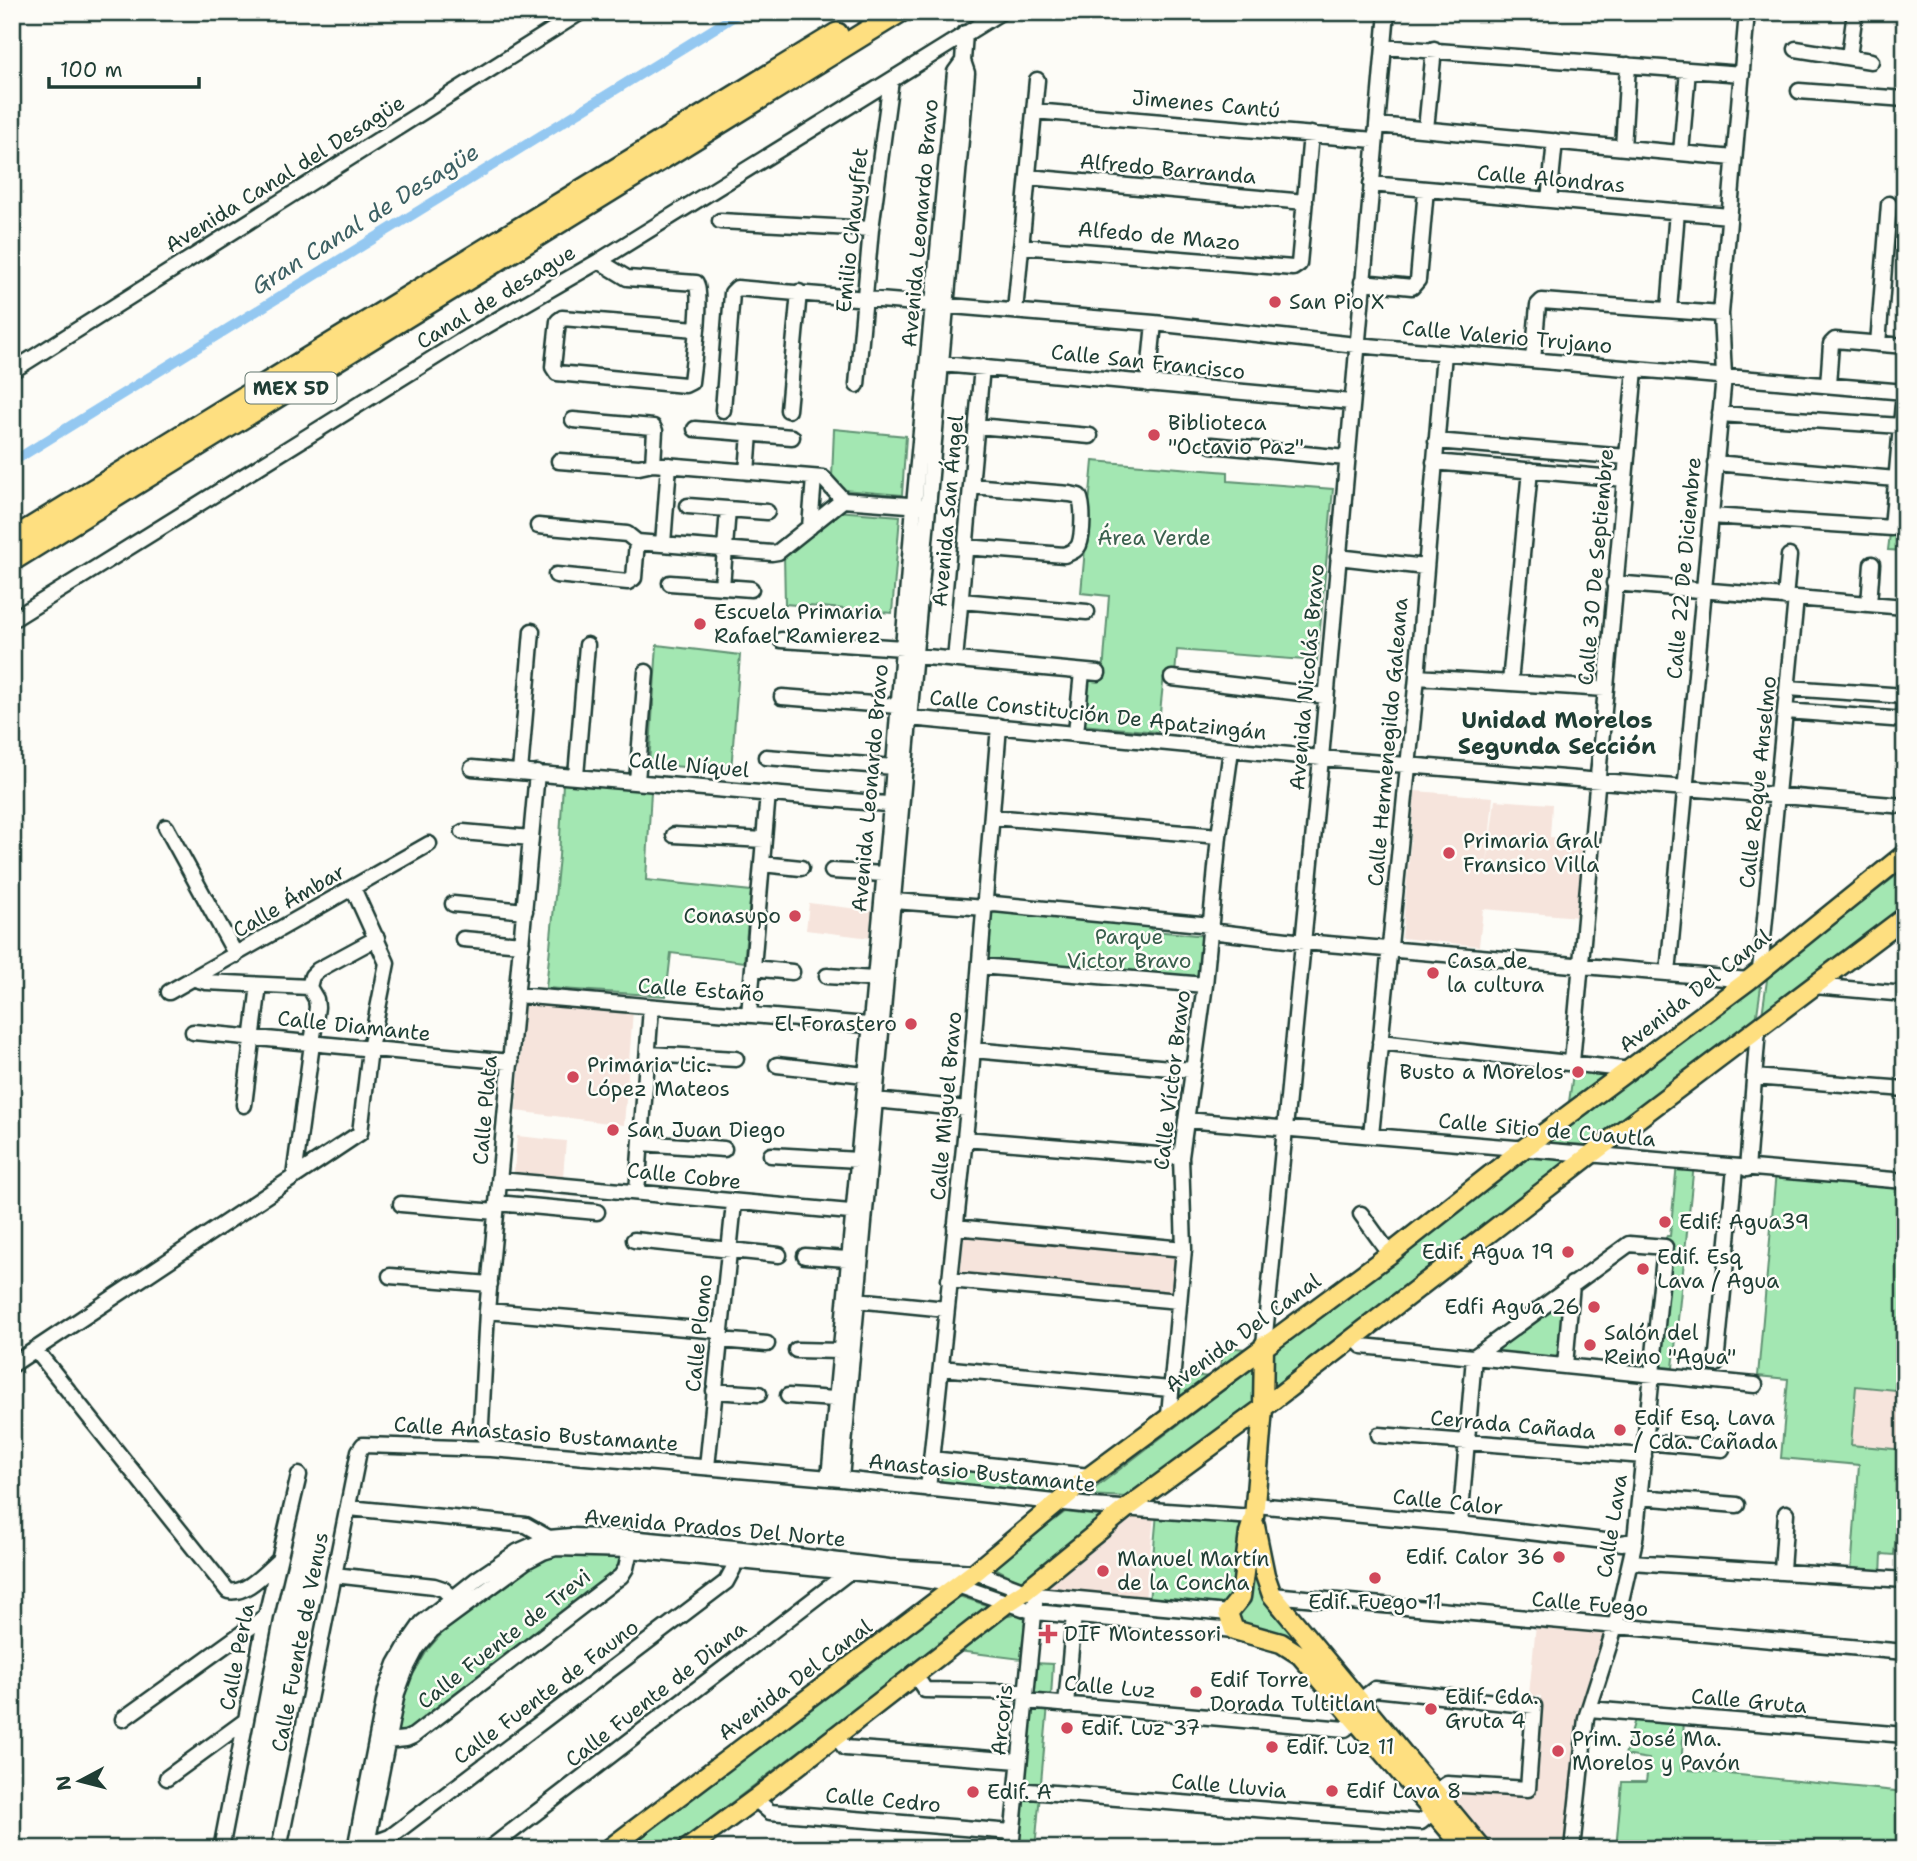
<svg xmlns="http://www.w3.org/2000/svg" width="1917" height="1861" viewBox="0 0 1917 1861" font-family="'Shantell Sans',sans-serif">
	<rect width="100%" height="100%" fill="#fdfcf7"/>
	<filter id="ink" filterUnits="userSpaceOnUse"><feTurbulence type="fractalNoise" baseFrequency=".0143" numOctaves="2"/><feDisplacementMap in="SourceGraphic" scale="14" xChannelSelector="R" yChannelSelector="G"/><feConvolveMatrix kernelMatrix="1 2 1 2 8 2 1 2 1" color-interpolation-filters="sRGB"/></filter>
	<g filter="url(#ink)">
		<path fill="#f6e4dc" d="M1415 791 1493 797 1487 865 1495 800 1552 804 1550 837 1586 840 1579 917 1483 909 1479 946 1402 938Z
			M809 903 874 911 871 938 806 930Z
			M525 1002 633 1011 624 1125 516 1111Z
			M517 1136 566 1141 563 1176 514 1172Z
			M964 1235 1176 1253 1173 1294 960 1276Z
			M1856 1386 1905 1391 1904 1450 1850 1445Z
			M1129 1515 1154 1517 1145 1600 1033 1591Z
			M1536 1624 1610 1631 1585 1713 1569 1849H1490L1446 1798 1453 1788 1531 1796 1541 1696 1529 1695Z"/>
		<path fill="#a3e7b2" stroke="#619273" stroke-width="2" d="M1905 414V551L1888 550Z
			M834 429 906 436 902 495 843 490 832 477Z
			M1093 461 1228 472V481L1333 489 1317 661 1177 650 1175 675 1164 674 1158 732 1082 725 1088 672 1103 673 1109 596 1081 593Z
			M836 511 900 516 892 613 785 604 784 554Z
			M657 645 740 655 731 771 649 764Z
			M563 783 651 791 646 880 751 891 744 962 671 953 666 996 546 988 559 856Z
			M1905 869V907L1762 1015 1768 973Z
			M992 912 1142 924 1154 931 1206 936 1202 982 987 963Z
			M1754 985 1761 987 1756 1021 1587 1145 1546 1143Z
			M1574 1066 1611 1071 1569 1102Z
			M1528 1158 1573 1159 1270 1389 1271 1352Z
			M1677 1163 1694 1164 1673 1368 1653 1366 1663 1243 1667 1236H1670Z
			M1776 1171 1905 1187V1303L1895 1390 1856 1386 1851 1445 1904 1450 1894 1555 1882 1554 1881 1575 1851 1573 1859 1465 1781 1458 1788 1379 1758 1376Z
			M1572 1284 1565 1366 1474 1357Z
			M1222 1347 1248 1349 1220 1371Z
			M1255 1366 1254 1403 1128 1497 1086 1495Z
			M1181 1375 1216 1377 1179 1405Z
			M942 1466 1059 1478 1050 1494 941 1483Z
			M1065 1512 1107 1517 1021 1582 993 1567Z
			M1157 1513 1241 1521 1244 1523 1236 1593 1223 1606 1149 1602Z
			M1250 1534 1296 1624 1288 1639 1234 1629Z
			M564 1548 623 1555 616 1570 411 1728 395 1735 408 1683 428 1649 444 1631 536 1563Z
			M959 1596 989 1606 671 1849H620L950 1599Z
			M1037 1597 1226 1614 1231 1629 1035 1611Z
			M1026 1613 1021 1659 958 1651 1003 1617Z
			M1034 1663 1053 1664 1051 1698 1032 1697Z
			M1029 1704 1048 1705 1035 1849H1015Z
			M1635 1719 1684 1721 1681 1769 1905 1792V1849H1616L1622 1782H1646L1649 1759 1625 1755Z"/>
		<g fill="none" stroke-linecap="round" stroke-linejoin="round">
			<path stroke="#94c8f1" stroke-width="10" d="M12 462 741 12"/>
			<g stroke="#1f3d34" stroke-width="19">
				<path id="minor" d="M1384 47 1742 74
					M1796 49 1871 61
					M1849 57 1855 12
					M1799 91 1905 99
					M1034 111 1374 140
					M1377 125 1734 158
					M1426 129 1434 49
					M1623 148 1628 65
					M1681 153 1688 70
					M1028 177 1305 202
					M1371 184 1729 216
					M1549 200 1555 141
					M720 221 871 229
					M1021 246 1293 268 1299 264 1311 134
					M599 261 627 278 696 283C703 297 693 363 691 382L685 385 557 373 553 367 558 321 562 318 696 329
					M1362 282 1412 287 1418 280 1426 189
					M1669 310 1677 211
					M1015 311 1037 80
					M1878 344 1889 204
					M1533 360 1538 305 1542 301 1721 314
					M942 364 1351 402
					M12 371 581 12
					M1148 384 1154 323
					M857 385 871 229 891 80
					M1828 385 1831 344 1835 340 1905 346
					M723 410 732 293 737 288 1154 323 1356 345 1905 392
					M788 410 799 292
					M1720 414 1901 426
					M573 420 653 427 655 431 653 464
					M977 426 1090 436
					M695 429 792 437
					M1436 441 1627 457
					M1211 445 1346 458
					M559 461 639 467 653 464 823 478 843 500
					M1434 462 1625 479
					M1715 463 1896 479
					M747 472 750 434
					M688 506 767 512
					M1711 516 1892 528 1904 392
					M538 526 627 534 637 542 772 553 778 552 843 500 921 506
					M810 527 814 478
					M663 544 669 465
					M966 547 1064 555C1070 553 1076 551 1079 545 1083 535 1084 505 1079 496L1070 494 971 486
					M1338 557 1425 567
					M556 575 628 582 634 578 637 542
					M670 583 751 589
					M1614 583 1905 607
					M722 587 728 509
					M1785 598 1789 556
					M961 601 1087 612
					M1869 604 1872 564
					M12 620 469 336 599 261 1001 12
					M781 640 903 648
					M915 656 1098 673
					M955 660 982 367
					M1417 677 1605 689
					M1172 678 1326 696
					M1510 683 1530 470
					M1788 688 1905 696
					M782 697 898 706
					M1786 711 1905 720
					M910 718 1321 758 1905 806
					M1076 733 1082 672
					M766 757 894 767
					M472 768 898 805
					M520 772 532 631
					M576 776 587 645
					M637 781 646 672
					M992 817 1219 836
					M166 827 236 955
					M463 832 531 838
					M674 835 764 840
					M762 864 801 868
					M832 871 884 874
					M894 901 985 908
					M453 904 525 911
					M985 906 994 904 1211 925
					M1210 931 1304 942 1749 980
					M463 939 522 944
					M980 966 1205 985
					M753 968 792 972
					M1760 970 1796 598
					M1668 973 1724 376 1721 314 1747 12
					M827 976 874 979
					M195 979 206 982 309 987
					M1814 986 1905 994
					M309 987 312 976 318 970 377 938
					M169 992 429 844
					M517 995 879 1026
					M749 1014 768 793
					M193 1032 511 1062
					M1380 1042 1631 1070
					M973 1050 1192 1070
					M648 1054 736 1059
					M1572 1062 1635 369
					M777 1065 865 1075
					M1754 1077 1905 1089
					M875 1100 968 1109
					M244 1105 259 985
					M1186 1120 1905 1181
					M1371 1135 1417 677 1444 353
					M965 1139 1181 1157
					M641 1143 724 1149
					M771 1155 858 1160
					M1747 1169 1758 1029
					M294 1177 317 1007 316 999 309 987
					M500 1180 861 1213
					M637 1192 651 1008
					M497 1203 597 1212
					M401 1204 496 1212
					M1361 1214 1390 1254
					M955 1227 1184 1249
					M634 1240 779 1255
					M805 1256 847 1259
					M390 1276 490 1284
					M949 1280 1179 1301
					M856 1300 946 1309
					M487 1311 721 1331
					M1355 1338 1362 1346 1755 1385
					M720 1340 767 1344
					M1264 1345 1321 758 1387 12
					M35 1349 228 1591C246 1595 265 1572 278 1561
					M796 1350 840 1351
					M1474 1357 1629 1244 1665 1247 1635 1540 1615 1627 1586 1718 1572 1849
					M1716 1364 1735 1168
					M12 1365 360 1133 370 1049 387 963 353 888
					M1565 1366 1572 1284
					M941 1368 1170 1389
					M714 1391 759 1394
					M788 1396 835 1399
					M1169 1415 1184 1249 1181 1157 1205 985 1219 836 1231 750
					M1379 1435 1644 1456
					M1645 1442 1722 1449
					M491 1449 482 1433 481 1424 487 1311 537 773
					M931 1459 1090 1476
					M707 1467 734 1203
					M829 1478 891 805 914 505 955 72 963 61
					M841 1479 967 73 963 61 965 33
					M928 1489 968 1109 999 726
					M1640 1497 1737 1505
					M1255 1505 1460 1524 1622 1543 1635 1540
					M349 1508 526 1525 549 1538
					M1460 1524 1474 1357
					M1631 1562 1905 1580
					M1782 1570 1786 1513
					M334 1575 434 1586 443 1589 453 1598
					M1272 1595 1905 1652
					M914 1673 925 1690 1026 1692
					M1026 1701 1345 1729 1356 1720
					M1066 1705 1074 1615
					M1353 1706 1375 1689 1534 1706 1528 1789 1447 1784 1428 1797
					M1589 1709 1905 1735
					M123 1719 266 1616
					M835 1735 845 1748 1019 1761
					M387 1741 406 1739 413 1736 621 1576 626 1568 630 1550
					M167 1778 245 1721
					M1016 1790 1421 1822 1434 1811
					M755 1799 770 1812 1012 1832
					M358 1841H379L390 1837 726 1582 733 1569 734 1555
					M221 1849 266 1616 299 1475
					M279 1849 359 1451 363 1445 491 1449 841 1479 1092 1506 1254 1517
					M355 1849 386 1691 396 1664 408 1643 422 1623 477 1579 517 1552 549 1538 571 1536 629 1538 734 1548 889 1567 975 1572 1036 1595 1228 1613
					M366 1849 397 1693 406 1669 417 1648 432 1630 526 1561 543 1552 556 1548 630 1550 919 1579 957 1585 1034 1612 1234 1630
					M489 1849 849 1572
					M1011 1849 1035 1604"/>
			</g>
			<g stroke="#1f3d34" stroke-width="23">
				<path id="major" d="M1264 1345 1263 1408 1254 1517 1249 1533 1241 1597 1228 1613 1234 1630 1281 1643 1300 1655 1465 1849
					M1255 1526 1265 1575 1272 1595 1482 1849
					M609 1849 975 1572 1090 1476 1390 1254 1523 1149 1749 980 1905 854
					M687 1849 755 1799 1007 1603 1024 1592 1127 1508 1263 1408 1590 1155 1905 917"/>
			</g>
			<g stroke="#1f3d34" stroke-width="26">
				<path id="highway" d="M12 540 837 34
					M12 560 899 12"/>
			</g>
			<use href="#minor" stroke="#fdfcf7" stroke-width="14"/>
			<use href="#major" stroke="#fedf80" stroke-width="18"/>
			<use href="#highway" stroke="#fedf80" stroke-width="21"/>
		</g>
	</g>
	<g fill="#d1495b" stroke="#fdfcf7" stroke-width="2.5">
		<circle cx="1275" cy="302" r="7"/>
		<circle cx="1154" cy="435" r="7"/>
		<circle cx="700" cy="624" r="7"/>
		<circle cx="1449" cy="853" r="7"/>
		<circle cx="795" cy="916" r="7"/>
		<circle cx="1433" cy="973" r="7"/>
		<circle cx="911" cy="1024" r="7"/>
		<circle cx="1578" cy="1072" r="7"/>
		<circle cx="573" cy="1077" r="7"/>
		<circle cx="613" cy="1130" r="7"/>
		<circle cx="1665" cy="1222" r="7"/>
		<circle cx="1568" cy="1252" r="7"/>
		<circle cx="1643" cy="1269" r="7"/>
		<circle cx="1594" cy="1307" r="7"/>
		<circle cx="1590" cy="1345" r="7"/>
		<circle cx="1620" cy="1430" r="7"/>
		<circle cx="1559" cy="1557" r="7"/>
		<circle cx="1103" cy="1571" r="7"/>
		<circle cx="1375" cy="1578" r="7"/>
		<path d="M1044.5 1623.5h7v7h7v7h-7v7h-7v-7h-7v-7h7z"/>
		<circle cx="1196" cy="1692" r="7"/>
		<circle cx="1431" cy="1709" r="7"/>
		<circle cx="1067" cy="1728" r="7"/>
		<circle cx="1272" cy="1747" r="7"/>
		<circle cx="1558" cy="1751" r="7"/>
		<circle cx="1332" cy="1791" r="7"/>
		<circle cx="973" cy="1792" r="7"/>
	</g>
	<g text-anchor="middle" dominant-baseline="central" stroke-width="5" stroke-linejoin="round" paint-order="stroke">
		<rect fill="#fdfcf7" stroke="#62766e" stroke-width="2" x="245.5" y="372.5" width="91" height="31" rx="5"/>
		<g font-size="19" font-weight="bold" fill="#1f3d34">
			<text x="291" y="388">MEX 5D</text>
		</g>
		<g font-size="21" fill="#1f3d34" stroke="#fdfcf7">
			<text transform="translate(1206 104) rotate(5)">Jimenes Cantú</text>
			<text transform="translate(1168 169) rotate(5)">Alfredo Barranda</text>
			<text transform="translate(285 174) rotate(-32)">Avenida Canal del Desagüe</text>
			<text transform="translate(1551 179) rotate(5)">Calle Alondras</text>
			<text transform="translate(920 223) rotate(-85)">Avenida Leonardo Bravo</text>
			<text transform="translate(852 230) rotate(-84)">Emilio Chauyffet</text>
			<text transform="translate(1159 236) rotate(5)">Alfedo de Mazo</text>
			<text transform="translate(496 297) rotate(-31)">Canal de desague</text>
			<text transform="translate(1507 337) rotate(5)">Calle Valerio Trujano</text>
			<text transform="translate(1148 362) rotate(6)">Calle San Francisco</text>
			<text transform="translate(948 511) rotate(-85)">Avenida San Ángel</text>
			<text transform="translate(1596 567) rotate(-85)">Calle 30 De Septiembre</text>
			<text transform="translate(1684 568) rotate(-85)">Calle 22 De Diciembre</text>
			<text transform="translate(1307 677) rotate(-85)">Avenida Nicolás Bravo</text>
			<text transform="translate(1098 715) rotate(6)">Calle Constitución De Apatzingán</text>
			<text transform="translate(1388 742) rotate(-85)">Calle Hermenegildo Galeana</text>
			<text transform="translate(689 765) rotate(5)">Calle Níquel</text>
			<text transform="translate(1758 782) rotate(-84)">Calle Roque Anselmo</text>
			<text transform="translate(870 788) rotate(-85)">Avenida Leonardo Bravo</text>
			<text transform="translate(289 901) rotate(-30)">Calle Ámbar</text>
			<text transform="translate(701 990) rotate(4)">Calle Estaño</text>
			<text transform="translate(1695 991) rotate(-38)">Avenida Del Canal</text>
			<text transform="translate(354 1026) rotate(6)">Calle Diamante</text>
			<text transform="translate(1172 1080) rotate(-83)">Calle Víctor Bravo</text>
			<text transform="translate(946 1106) rotate(-85)">Calle Miguel Bravo</text>
			<text transform="translate(485 1110) rotate(-85)">Calle Plata</text>
			<text transform="translate(1547 1130) rotate(5)">Calle Sitio de Cuautla</text>
			<text transform="translate(684 1176) rotate(6)">Calle Cobre</text>
			<text transform="translate(699 1333) rotate(-84)">Calle Plomo</text>
			<text transform="translate(1243 1333) rotate(-36)">Avenida Del Canal</text>
			<text transform="translate(1513 1425) rotate(5)">Cerrada Cañada</text>
			<text transform="translate(536 1434) rotate(4)">Calle Anastasio Bustamante</text>
			<text transform="translate(982 1473) rotate(6)">Anastasio Bustamante</text>
			<text transform="translate(1448 1502) rotate(6)">Calle Calor</text>
			<text transform="translate(1612 1526) rotate(-81)">Calle Lava</text>
			<text transform="translate(715 1528) rotate(5)">Avenida Prados Del Norte</text>
			<text transform="translate(1590 1604) rotate(5)">Calle Fuego</text>
			<text transform="translate(504 1639) rotate(-38)">Calle Fuente de Trevi</text>
			<text transform="translate(300 1642) rotate(-79)">Calle Fuente de Venus</text>
			<text transform="translate(237 1657) rotate(-79)">Calle Perla</text>
			<text transform="translate(795 1680) rotate(-37)">Avenida Del Canal</text>
			<text transform="translate(1110 1687) rotate(5)">Calle Luz</text>
			<text transform="translate(546 1692) rotate(-37)">Calle Fuente de Fauno</text>
			<text transform="translate(656 1694) rotate(-38)">Calle Fuente de Diana</text>
			<text transform="translate(1749 1701) rotate(5)">Calle Gruta</text>
			<text transform="translate(1002 1720) rotate(-84)">Arcoris</text>
			<text transform="translate(1229 1786) rotate(5)">Calle Lluvia</text>
			<text transform="translate(883 1800) rotate(5)">Calle Cedro</text>
		</g>
		<g font-size="21" fill="#1f3d34" stroke="#fdfcf7" text-anchor="start">
			<text x="1289" y="302">San Pio X</text>
			<text x="1168" y="423">Biblioteca<tspan x="1168" dy="24">"Octavio Paz"</tspan></text>
			<text x="714" y="612">Escuela Primaria<tspan x="714" dy="24">Rafael Ramierez</tspan></text>
			<text x="1463" y="841">Primaria Gral<tspan x="1463" dy="24">Fransico Villa</tspan></text>
			<text x="781" y="916" text-anchor="end">Conasupo</text>
			<text x="1447" y="961">Casa de<tspan x="1447" dy="24">la cultura</tspan></text>
			<text x="897" y="1024" text-anchor="end">El Forastero</text>
			<text x="587" y="1065">Primaria Lic.<tspan x="587" dy="24">López Mateos</tspan></text>
			<text x="1564" y="1072" text-anchor="end">Busto a Morelos</text>
			<text x="627" y="1130">San Juan Diego</text>
			<text x="1679" y="1222">Edif. Agua39</text>
			<text x="1554" y="1252" text-anchor="end">Edif. Agua 19</text>
			<text x="1657" y="1257">Edif. Esq<tspan x="1657" dy="24">Lava / Agua</tspan></text>
			<text x="1580" y="1307" text-anchor="end">Edfi Agua 26</text>
			<text x="1604" y="1333">Salón del<tspan x="1604" dy="24">Reino "Agua"</tspan></text>
			<text x="1634" y="1418">Edif Esq. Lava<tspan x="1634" dy="24">/ Cda. Cañada</tspan></text>
			<text x="1545" y="1557" text-anchor="end">Edif. Calor 36</text>
			<text x="1117" y="1559">Manuel Martín<tspan x="1117" dy="24">de la Concha</tspan></text>
			<text x="1375" y="1602" text-anchor="middle">Edif. Fuego 11</text>
			<text x="1064" y="1634">DIF Montessori</text>
			<text x="1210" y="1680">Edif Torre<tspan x="1210" dy="24">Dorada Tultitlan</tspan></text>
			<text x="1445" y="1697">Edif. Cda.<tspan x="1445" dy="24">Gruta 4</tspan></text>
			<text x="1081" y="1728">Edif. Luz 37</text>
			<text x="1572" y="1739">Prim. José Ma.<tspan x="1572" dy="24">Morelos y Pavón</tspan></text>
			<text x="1286" y="1747">Edif. Luz 11</text>
			<text x="1346" y="1791">Edif Lava 8</text>
			<text x="987" y="1792">Edif. A</text>
		</g>
		<g font-size="21" fill="#395f4d" stroke="#fdfcf7">
			<text x="1154" y="538">Área Verde</text>
			<text x="1129" y="937">Parque<tspan x="1129" dy="24">Victor Bravo</tspan></text>
		</g>
		<g font-size="23" font-style="italic" fill="#3c6063" stroke="#fdfcf7">
			<text transform="translate(365 219) rotate(-32)">Gran Canal de Desagüe</text>
		</g>
		<g font-size="23" font-weight="bold" fill="#1f3d34" stroke="#fdfcf7">
			<text x="1557" y="720">Unidad Morelos<tspan x="1557" dy="26">Segunda Sección</tspan></text>
		</g>
	</g>
	<rect width="1917" height="1861" fill="none" stroke="#fdfcf7" stroke-width="42"/>
	<rect x="21" y="21" width="1875" height="1819" fill="none" stroke="#1f3d34" stroke-width="2.5" filter="url(#ink)"/>
	<g transform="translate(80 1781) rotate(263)" stroke="#fdfcf7" stroke-width="5" paint-order="stroke">
	<path d="M0-5L12 26L0 18L-12 26Z" fill="#1f3d34"/>
	<text y="-10" font-size="19" font-weight="bold" text-anchor="middle" fill="#1f3d34">N</text>
	</g>
	<path d="M49 77v10h150v-10" fill="none" stroke="#1f3d34" stroke-width="3.5"/>
	<text x="60" y="77" font-size="21" fill="#1f3d34" stroke="#fdfcf7" stroke-width="5" paint-order="stroke">100 m</text>
</svg>
